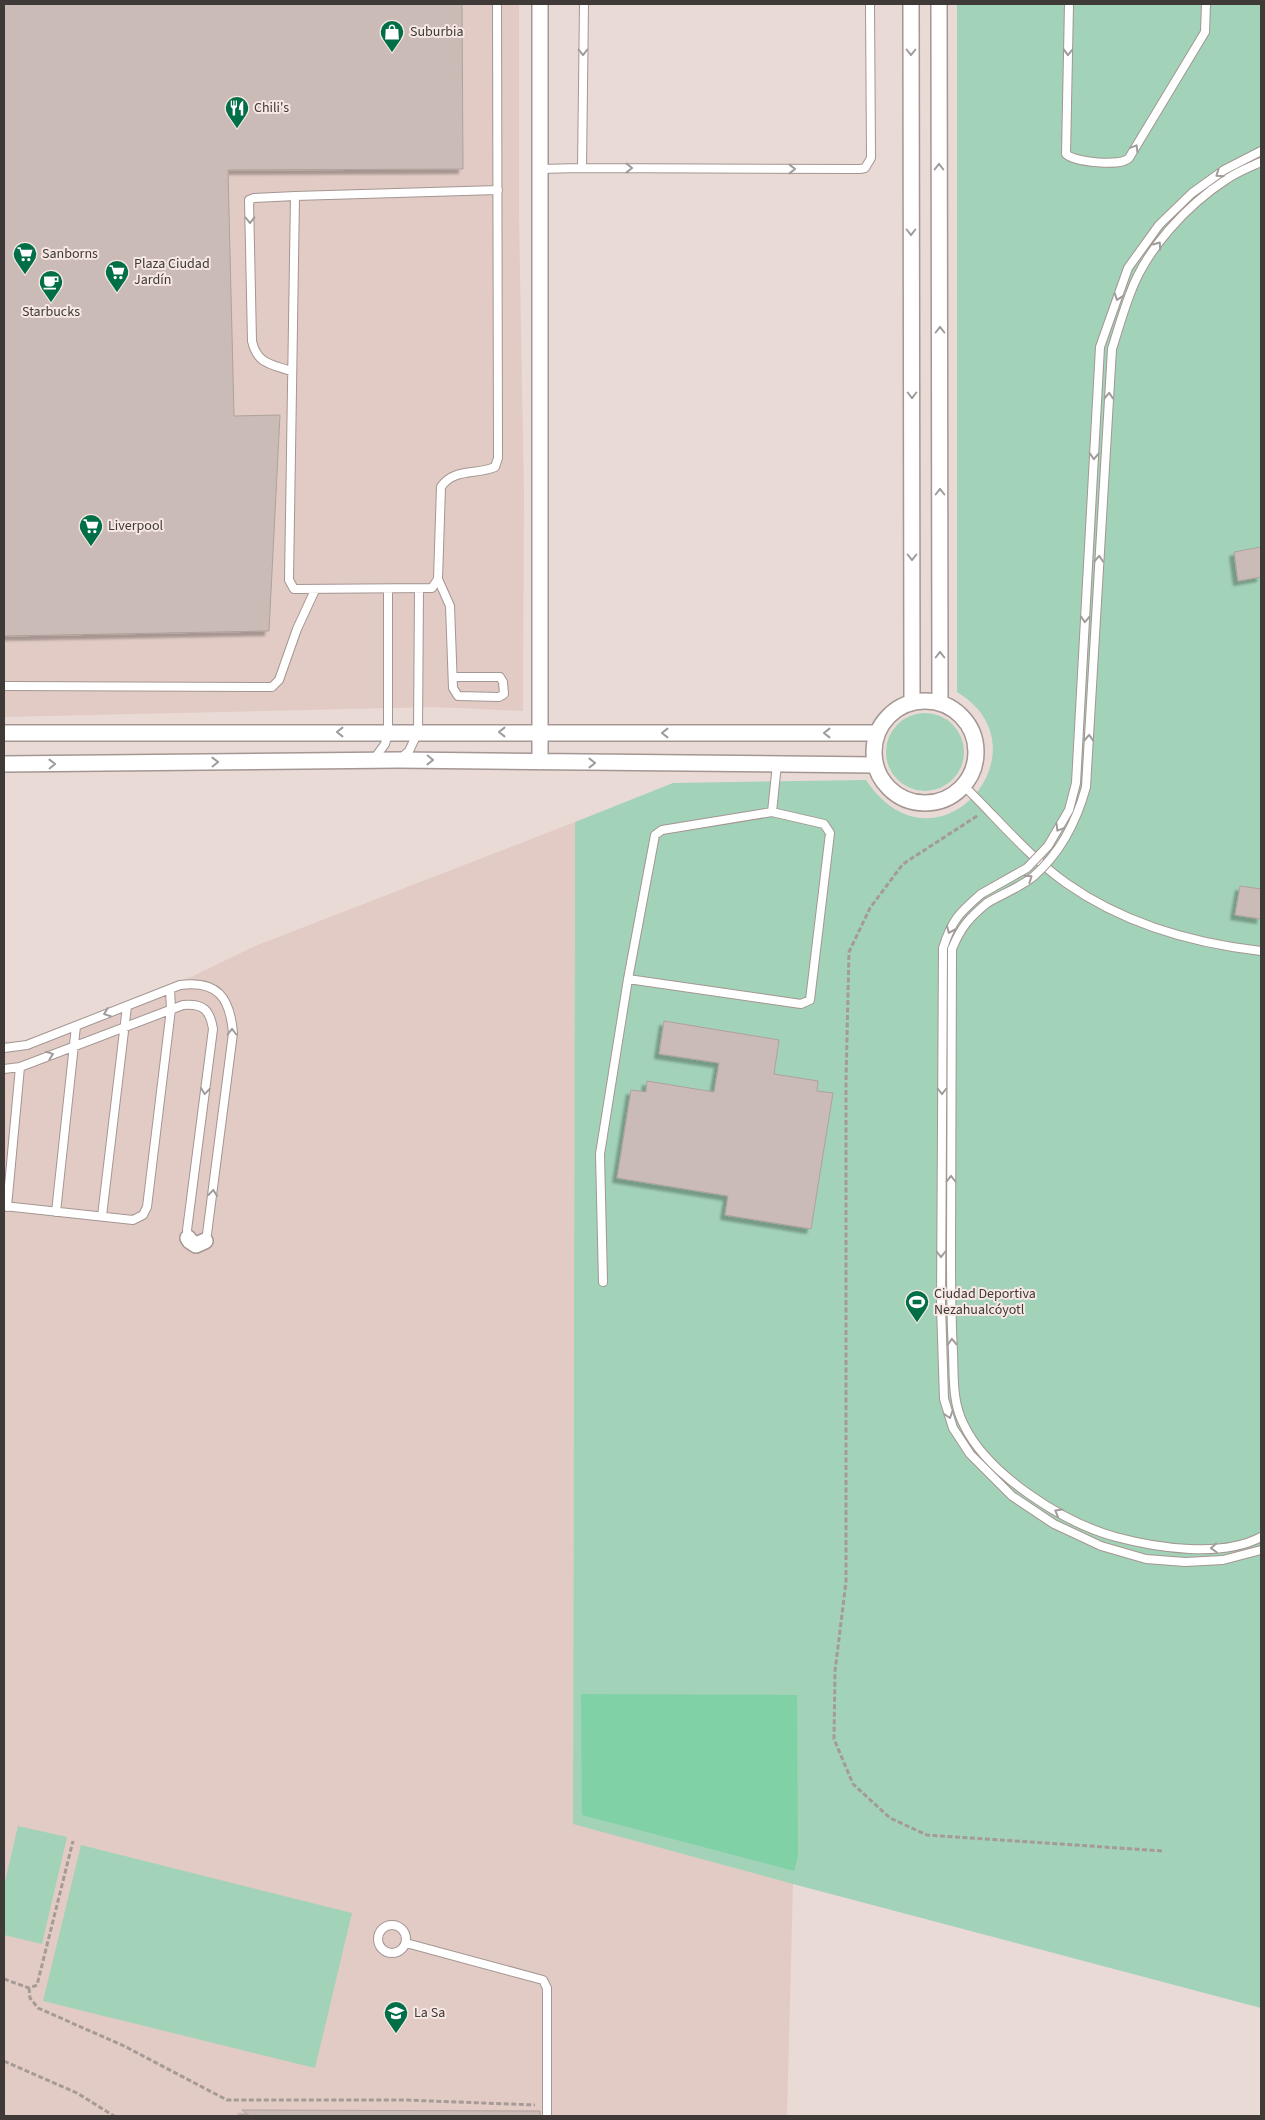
<svg xmlns="http://www.w3.org/2000/svg" width="1265" height="2120" viewBox="0 0 1265 2120" font-family="'Source Sans 3',sans-serif">
	<defs>
		<filter id="shadow"><feDropShadow dx="-4.5" dy="4.5" stdDeviation="1" flood-color="#0004"/></filter>
	</defs>
	<rect width="100%" height="100%" fill="#eadad6"/>
	<path fill="#e2cbc5" d="M4 4H519V216L524 493 523 711 435 707 4 717Z
		M575 822 573 1823 793 1884 787 2116H4V1041L20 1042 191 977 255 946Z"/>
	<path fill="#a2d2b7" d="M957 4H1261V2008L793 1884 573 1824 575 822 673 783 866 780C936 884 1052 749 957 692Z
		M886 752a39 39 0 1 1 78 0a39 39 0 1 1-78 0Z
		M18 1826 67 1837 42 1944 4 1935V1886Z
		M81 1845 352 1913 315 2068 43 2001Z"/>
	<path fill="#81d1a7" d="M581 1694 797 1695 798 1856 794 1871 582 1815Z"/>
	<path fill="#cabbb7" stroke="#afa19d" filter="url(#shadow)" d="M4 4H462L463 169 228 170 234 416 280 415 269 631 4 636Z
		M1261 547V577L1238 581 1234 552Z
		M1240 886 1261 889V919L1235 915Z
		M664 1021 779 1040 774 1074 818 1081 817 1091 833 1093 811 1229 725 1215 728 1196 617 1178 631 1090 646 1092 647 1081 714 1092 719 1063 659 1054Z
		M242 2110 540 2111V2116H250Z"/>
	<g fill="none" stroke-linecap="round" stroke-linejoin="round">
		<g stroke="#a49692" stroke-width="10">
			<path id="lane" d="M497 4 498 458 495 467C477 475 453 468 441 487L438 579 432 588 294 589 289 580 295 196 498 190
				M584 4 582 168 860 169 865 168 871 158 870 4
				M1069 4 1066 154C1074 162 1121 167 1129 158L1205 32 1206 4
				M539 169 582 168
				M291 371C271 364 257 364 252 341L249 200 254 198 295 196
				M438 579 450 606 453 688 458 696 499 697 504 694 503 682 500 677H453
				M4 686 272 687 279 680 297 629 315 590
				M374 759 385 744 388 732V590
				M400 759 409 751 418 732 419 589
				M1076 783 1100 347 1128 268 1159 225 1192 193 1224 170 1261 151
				M964 786C997 818 1028 856 1066 883 1124 924 1191 943 1261 951
				M1086 787 1112 349C1118 330 1123 312 1130 294 1146 249 1187 205 1227 179 1237 172 1250 167 1261 162
				M981 894C959 913 952 920 943 948L941 1306 944 1399 953 1428 970 1454 1012 1496 1054 1524 1101 1546 1146 1559 1185 1562 1223 1560 1261 1550
				M987 903C969 918 961 927 952 949 952 1049 951 1149 951 1249 951 1284 951 1318 953 1352 954 1377 952 1402 964 1425 988 1475 1064 1523 1116 1537 1157 1548 1222 1558 1261 1537
				M628 979 655 835 662 830 772 812
				M4 1048 27 1045 180 985C218 980 230 998 233 1033L207 1234 205 1241
				M4 1069 20 1067 183 1005C203 1003 210 1010 213 1029L187 1230 188 1238
				M4 1206 133 1220 143 1215 147 1207 171 1009 170 989
				M7 1207 20 1067
				M56 1212 76 1026
				M102 1216 127 1006
				M603 1282 600 1154 628 979 801 1004 810 1000 830 833 824 824 772 812 777 764
				M378 1939a14 14 0 1 1 28 0a14 14 0 1 1-28 0Z
				M406 1943 543 1980 547 1988V2116"/>
		</g>
		<g stroke="#a49692" stroke-width="18">
			<path id="street" d="M540 4V762
				M911 4 912 702
				M939 4 940 703
				M874 752a51 51 0 1 1 102 0a51 51 0 1 1-102 0Z
				M4 733H876
				M4 764 399 760 874 765
				M188 1238 190 1241 196 1245 205 1241"/>
		</g>
		<path stroke="#a69a96" stroke-width="3" stroke-dasharray="5 2.5" stroke-linecap="butt" d="M977 816 903 864 870 908 849 952 846 1080V1582L835 1671 834 1739 853 1784 890 1818 927 1835 1163 1851
			M4 1979 29 1988 37 1985 73 1841
			M29 1988 30 1998 38 2008 124 2046 227 2100H405L535 2105
			M4 2061 77 2093 114 2116"/>
		<use href="#lane" stroke="#fff" stroke-width="8"/>
		<use href="#street" stroke="#fff" stroke-width="15"/>
		<g stroke="#a49692" stroke-width="10" stroke-linecap="butt">
			<path id="lane-bridge" d="M981 894 1027 868 1048 846 1069 810 1076 783
				M987 903C1002 894 1021 887 1034 876 1060 853 1077 820 1086 787"/>
		</g>
		<use href="#lane-bridge" stroke="#fff" stroke-width="8"/>
	</g>
	<defs><path id="oneway-chevron" d="M-2-3.5L2.5 0L-2 3.5" fill="none" stroke-width="1.6" stroke-linecap="round" stroke-linejoin="round" transform="scale(1.25)"/></defs>
	<g stroke="#9f9c9b">
		<use href="#oneway-chevron" transform="translate(583 52) rotate(90)"/>
		<use href="#oneway-chevron" transform="translate(911 52) rotate(90)"/>
		<use href="#oneway-chevron" transform="translate(1068 52) rotate(92)"/>
		<use href="#oneway-chevron" transform="translate(1135 148) rotate(-59)"/>
		<use href="#oneway-chevron" transform="translate(939 167) rotate(-90)"/>
		<use href="#oneway-chevron" transform="translate(629 168)"/>
		<use href="#oneway-chevron" transform="translate(792 169)"/>
		<use href="#oneway-chevron" transform="translate(1219 174) rotate(146)"/>
		<use href="#oneway-chevron" transform="translate(250 220) rotate(89)"/>
		<use href="#oneway-chevron" transform="translate(911 232) rotate(90)"/>
		<use href="#oneway-chevron" transform="translate(1158 245) rotate(-55)"/>
		<use href="#oneway-chevron" transform="translate(1118 297) rotate(110)"/>
		<use href="#oneway-chevron" transform="translate(940 330) rotate(-90)"/>
		<use href="#oneway-chevron" transform="translate(912 395) rotate(90)"/>
		<use href="#oneway-chevron" transform="translate(1109 396) rotate(-87)"/>
		<use href="#oneway-chevron" transform="translate(1094 456) rotate(93)"/>
		<use href="#oneway-chevron" transform="translate(940 492) rotate(-90)"/>
		<use href="#oneway-chevron" transform="translate(912 557) rotate(90)"/>
		<use href="#oneway-chevron" transform="translate(1099 559) rotate(-87)"/>
		<use href="#oneway-chevron" transform="translate(1085 619) rotate(93)"/>
		<use href="#oneway-chevron" transform="translate(940 655) rotate(-90)"/>
		<use href="#oneway-chevron" transform="translate(340 732) rotate(180)"/>
		<use href="#oneway-chevron" transform="translate(502 732) rotate(-180)"/>
		<use href="#oneway-chevron" transform="translate(665 733) rotate(-180)"/>
		<use href="#oneway-chevron" transform="translate(827 733) rotate(-180)"/>
		<use href="#oneway-chevron" transform="translate(1089 738) rotate(-87)"/>
		<use href="#oneway-chevron" transform="translate(430 760) rotate(1)"/>
		<use href="#oneway-chevron" transform="translate(215 762) rotate(-1)"/>
		<use href="#oneway-chevron" transform="translate(592 763)"/>
		<use href="#oneway-chevron" transform="translate(52 764) rotate(-1)"/>
		<use href="#oneway-chevron" transform="translate(1059 828) rotate(121)"/>
		<use href="#oneway-chevron" transform="translate(1029 878) rotate(-34)"/>
		<use href="#oneway-chevron" transform="translate(950 930) rotate(114)"/>
		<use href="#oneway-chevron" transform="translate(107 1013) rotate(159)"/>
		<use href="#oneway-chevron" transform="translate(232 1032) rotate(-90)"/>
		<use href="#oneway-chevron" transform="translate(50 1055) rotate(-21)"/>
		<use href="#oneway-chevron" transform="translate(205 1091) rotate(97)"/>
		<use href="#oneway-chevron" transform="translate(942 1091) rotate(90)"/>
		<use href="#oneway-chevron" transform="translate(951 1179) rotate(-90)"/>
		<use href="#oneway-chevron" transform="translate(213 1193) rotate(-83)"/>
		<use href="#oneway-chevron" transform="translate(941 1254) rotate(90)"/>
		<use href="#oneway-chevron" transform="translate(952 1342) rotate(-93)"/>
		<use href="#oneway-chevron" transform="translate(949 1415) rotate(72)"/>
		<use href="#oneway-chevron" transform="translate(1058 1512) rotate(-150)"/>
		<use href="#oneway-chevron" transform="translate(1214 1548) rotate(177)"/>
	</g>
	<defs>
		<g id="shop-pin" transform="scale(1.25)"><path d="M0 17L-7.5 6A9.5 9.5 0 1 1 7.5 6Z" fill="#006f47" stroke="#f7e8e3"/><path d="M-5-2.5h2.3a2.7 3.5 0 0 1 5.4 0H5L5.5 6h-11ZM-1.5-2.5h3a1.5 2.3 0 0 0-3 0Z" fill="#fff"/></g>
		<g id="restaurant-pin" transform="scale(1.25)"><path d="M0 17L-7.5 6A9.5 9.5 0 1 1 7.5 6Z" fill="#006f47" stroke="#f7e8e3"/><path d="M-5-6h1v4h1v-4h1v4h1v-4h1v5L-1.5 .5V6h-2V.5L-5-1ZM5-6V6H3V1.5H1.5Q1.5-4 5-6Z" fill="#fff"/></g>
		<g id="supermarket-pin" transform="scale(1.25)"><path d="M0 17L-7.5 6A9.5 9.5 0 1 1 7.5 6Z" fill="#006f47" stroke="#f7e8e3"/><path d="M-6-5.5h2.5l.6 2H6L4.5 2H-2.5L-4.4-4H-6ZM-1.5 3.2a1.3 1.3 0 1 0 .1 0ZM3 3.2a1.3 1.3 0 1 0 .1 0Z" fill="#fff"/></g>
		<g id="cafe-pin" transform="scale(1.25)"><path d="M0 17L-7.5 6A9.5 9.5 0 1 1 7.5 6Z" fill="#006f47" stroke="#f7e8e3"/><path d="M-5.5-4.5H6V0H3Q3 3.5 0 3.5H-2.5Q-5.5 3.5-5.5 0ZM3-3.2v2h1.7v-2ZM-6 4.5H4V6H-6Z" fill="#fff"/></g>
		<g id="stadium-pin" transform="scale(1.25)"><path d="M0 17L-7.5 6A9.5 9.5 0 1 1 7.5 6Z" fill="#006f47" stroke="#f7e8e3"/><path d="M0-5a6.5 5 0 1 0 0 10a6.5 5 0 1 0 0-10ZM-3.5-1.8h7v3.6h-7Z" fill="#fff"/></g>
		<g id="school-pin" transform="scale(1.25)"><path d="M0 17L-7.5 6A9.5 9.5 0 1 1 7.5 6Z" fill="#006f47" stroke="#f7e8e3"/><path d="M0-5L7-2L0 1L-7-2ZM-4 1L0 2.5L4 1V4Q0 6-4 4Z" fill="#fff"/></g>
	</defs>
	<g fill-rule="evenodd">
		<use href="#shop-pin" x="392" y="32"/>
		<use href="#restaurant-pin" x="237" y="108"/>
		<use href="#supermarket-pin" x="25" y="254"/>
		<use href="#supermarket-pin" x="117" y="272"/>
		<use href="#cafe-pin" x="51" y="282"/>
		<use href="#supermarket-pin" x="91" y="526"/>
		<use href="#stadium-pin" x="917" y="1302"/>
		<use href="#school-pin" x="396" y="2013"/>
	</g>
	<g text-anchor="middle" dominant-baseline="central" stroke-width="4" stroke-linejoin="round" paint-order="stroke">
		<g font-size="14" fill="#3f3937" stroke="#f7e8e3" text-anchor="start">
			<text x="410" y="32">Suburbia</text>
			<text x="254" y="108">Chili's</text>
			<text x="42" y="254">Sanborns</text>
			<text x="134" y="264">Plaza Ciudad<tspan x="134" dy="16">Jardín</tspan></text>
			<text x="51" y="312" text-anchor="middle">Starbucks</text>
			<text x="108" y="526">Liverpool</text>
			<text x="934" y="1294">Ciudad Deportiva<tspan x="934" dy="16">Nezahualcóyotl</tspan></text>
			<text x="414" y="2013">La Sa</text>
		</g>
	</g>
	<rect width="1265" height="2120" fill="none" stroke="#3f3937" stroke-width="10"/>
</svg>
